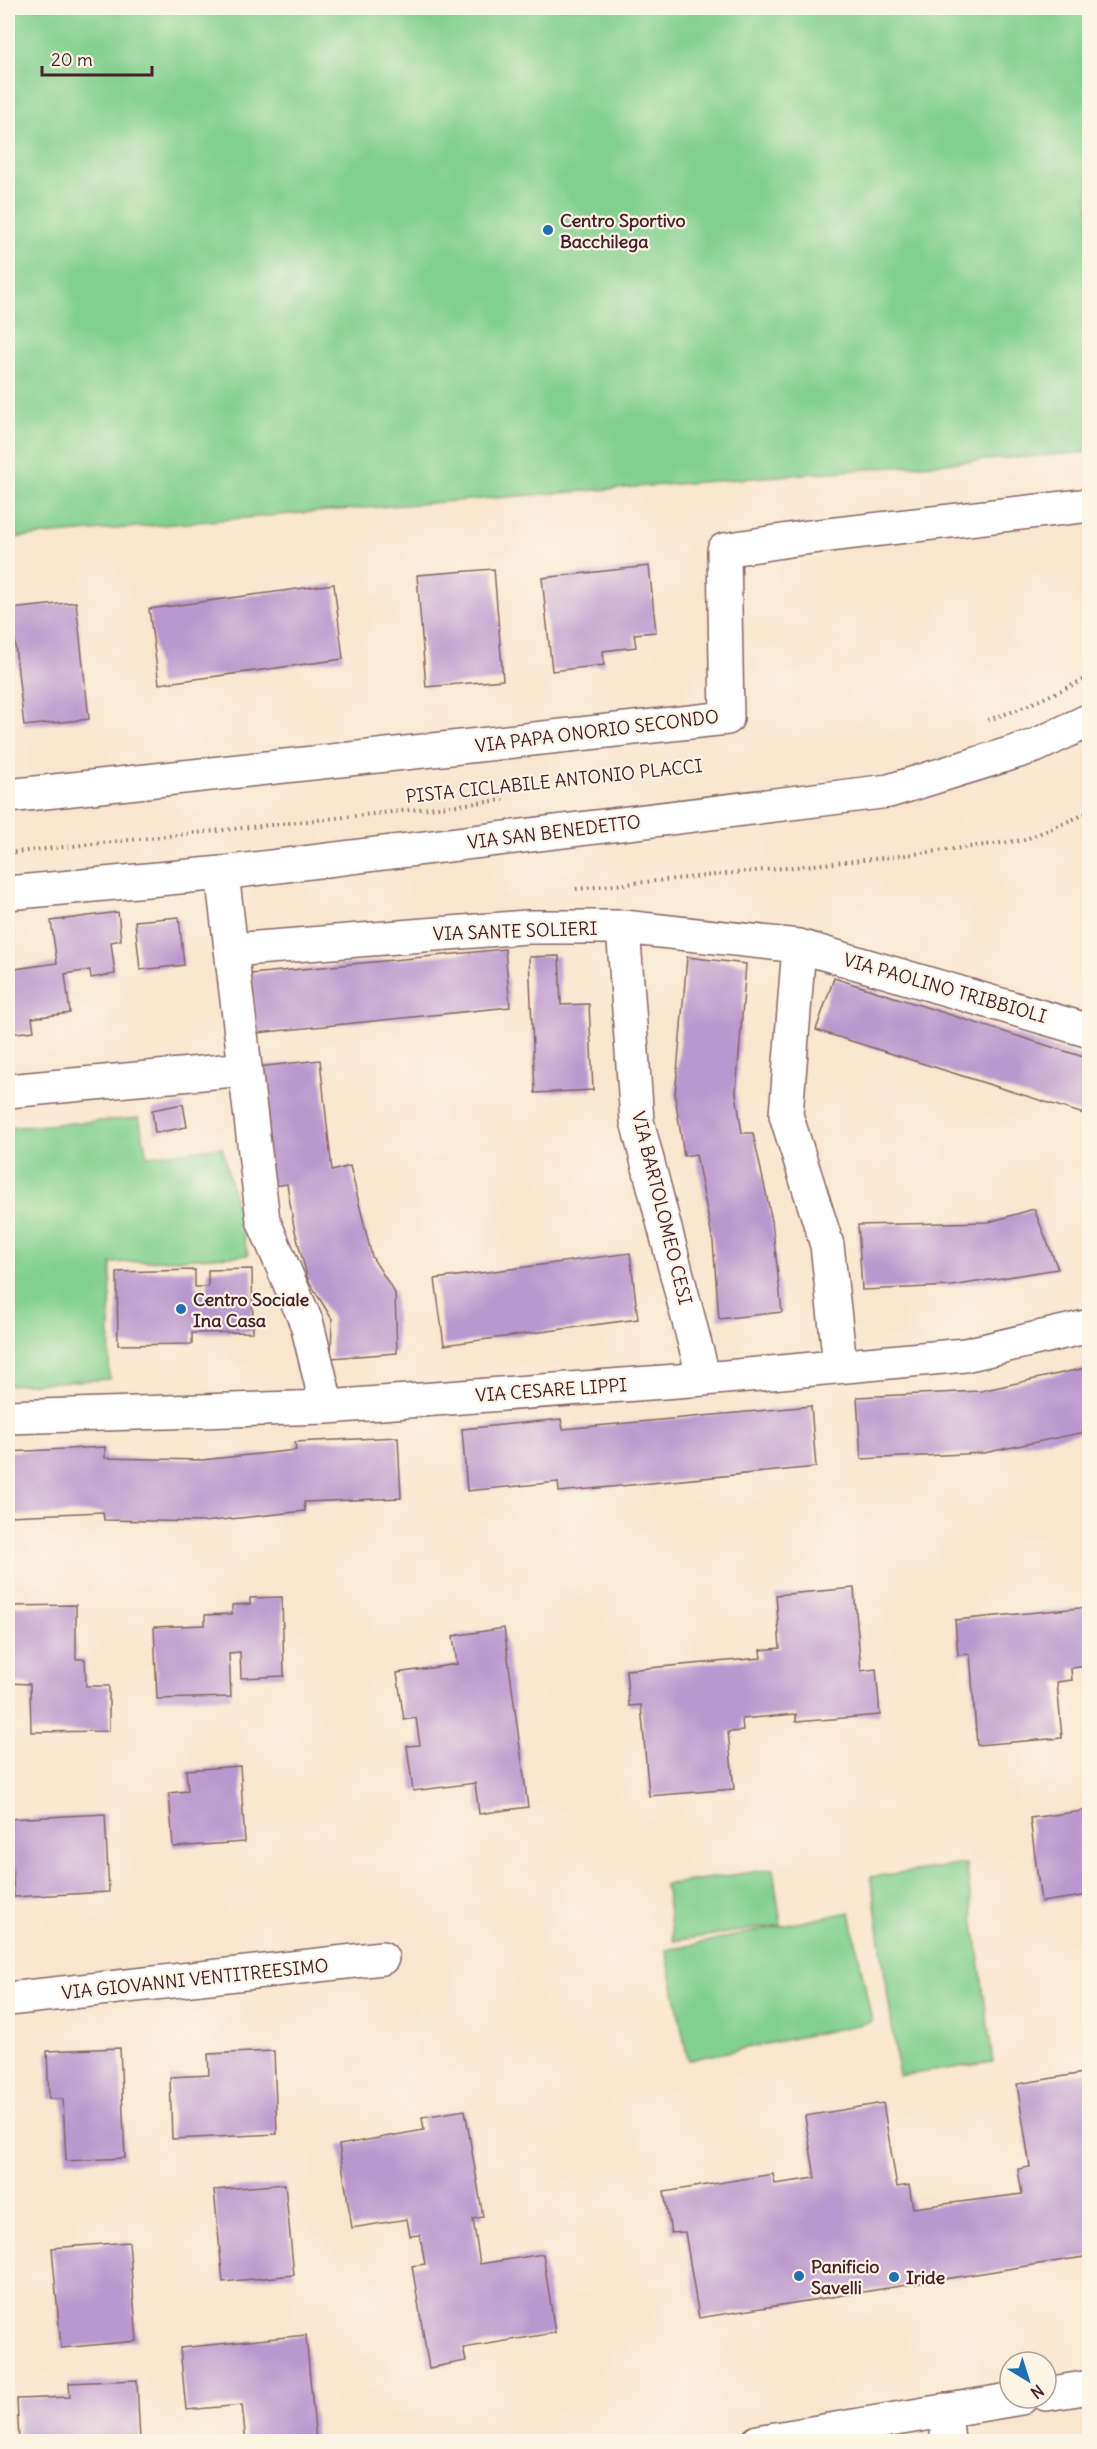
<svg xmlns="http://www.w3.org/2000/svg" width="1097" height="2449" viewBox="0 0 1097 2449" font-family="Delius,sans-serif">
	<rect width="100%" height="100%" fill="#fcf5e5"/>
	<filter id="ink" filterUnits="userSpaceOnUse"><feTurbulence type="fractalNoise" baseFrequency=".0167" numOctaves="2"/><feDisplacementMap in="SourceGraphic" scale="12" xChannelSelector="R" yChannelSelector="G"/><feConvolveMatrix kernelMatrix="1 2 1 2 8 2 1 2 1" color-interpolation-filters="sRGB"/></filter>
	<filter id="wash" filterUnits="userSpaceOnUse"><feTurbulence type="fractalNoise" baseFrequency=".008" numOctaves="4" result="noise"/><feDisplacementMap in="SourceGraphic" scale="24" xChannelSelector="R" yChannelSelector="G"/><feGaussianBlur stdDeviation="1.35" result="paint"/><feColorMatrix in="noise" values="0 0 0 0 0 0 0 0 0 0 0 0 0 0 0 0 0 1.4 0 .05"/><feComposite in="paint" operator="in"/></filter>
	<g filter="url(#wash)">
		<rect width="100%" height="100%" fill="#f8e6ce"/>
		<path fill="#82d08e" stroke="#66785c" stroke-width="1.5" d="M8 8H1089V452L338 510 8 538Z
			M139 1118 147 1156 222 1147 248 1255 111 1263 109 1379 8 1385V1128Z
			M966 1864 993 2062 899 2076 871 1877Z
			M773 1869 781 1925 673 1941 665 1885Z
			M850 1912 872 2022 688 2060 666 1950Z"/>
		<g id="blocks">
			<path fill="#ba97ce" d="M649 566 656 632 634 634 636 647 603 651 604 665 552 671 542 578Z
				M494 569 503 680 426 687 417 575Z
				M334 584 343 659 159 684 149 609Z
				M76 602 89 719 24 726 11 609Z
				M118 912 121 940 111 942 115 974 91 978 90 970 65 974 70 1013 32 1018 34 1031 8 1034V970L57 963 51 921Z
				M179 917 184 965 140 970 135 921Z
				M505 949 510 1007 257 1033 251 974Z
				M559 956 561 1005 589 1004 593 1090 535 1093 529 957Z
				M687 957 746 964 736 1093 742 1133H753L772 1221 782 1312 719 1319 713 1242 696 1154 684 1156 675 1096Z
				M834 978 1090 1059V1116L816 1030Z
				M320 1060 332 1171 350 1166 372 1257 395 1293 397 1353 331 1358 332 1319 308 1280 294 1227 287 1184 268 1187 257 1067Z
				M183 1104 187 1127 155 1133 152 1110Z
				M1034 1209 1058 1269 952 1286 862 1290 858 1225 989 1222Z
				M630 1253 638 1319 444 1345 435 1279Z
				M252 1269 253 1332 192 1333V1344L118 1345 117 1272 195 1270V1287H208V1270Z
				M1090 1367V1431L984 1453 861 1459 857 1397 981 1391Z
				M811 1406 816 1467 559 1492 558 1482 467 1491 462 1429 561 1419 563 1429Z
				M398 1437 401 1498 304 1502 305 1511 203 1522 104 1520 103 1512 8 1516V1452L105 1447V1458L202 1460 296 1450 295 1442Z
				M854 1588 861 1671 876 1669 880 1715 796 1722V1714L742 1719 743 1731 728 1732 734 1789 649 1796 641 1705 629 1706 626 1670 761 1658 760 1650 780 1648 776 1595Z
				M282 1597 284 1676 241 1678 240 1652 229 1653 231 1697 157 1699 154 1627 205 1625V1615L232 1614V1605L250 1604V1598Z
				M76 1605V1659H85L86 1686H109V1731L31 1732 30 1684 8 1683V1606Z
				M1090 1607V1666L1071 1668 1072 1680 1057 1682 1062 1738 977 1745 970 1654 958 1655 955 1620Z
				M504 1628 528 1807 479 1814 475 1783 413 1791 407 1746 420 1745 416 1718 404 1720 397 1673 457 1664 453 1636Z
				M240 1766 245 1842 173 1847 169 1793 188 1791 186 1770Z
				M1090 1810V1895L1041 1902 1030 1818Z
				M105 1814 109 1892 14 1897 12 1862 8 1863V1819Z
				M120 2048 125 2158 66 2161 63 2099H49L47 2051Z
				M274 2051 277 2134 172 2139 170 2077 209 2075 208 2054Z
				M1090 2072V2256L699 2318 685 2232 671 2233 664 2192 773 2174 775 2184 815 2178 805 2116 883 2103 897 2187 909 2185 913 2208 1022 2194 1018 2169 1030 2167 1017 2084Z
				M465 2110 483 2217 473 2219 480 2264 543 2254 555 2333 463 2348 466 2361 429 2368 412 2266 425 2264 420 2235 410 2236 407 2219 352 2228 339 2145 424 2130 422 2117Z
				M285 2184 294 2275 223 2282 214 2190Z
				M129 2242 137 2341 61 2348 52 2248Z
				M306 2335 316 2442H246L242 2405 186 2410 180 2348Z
				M137 2380 140 2442H19L17 2399 70 2397 69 2383Z"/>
		</g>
	</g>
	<g filter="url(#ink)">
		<use href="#blocks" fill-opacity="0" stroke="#876564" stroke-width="1.5"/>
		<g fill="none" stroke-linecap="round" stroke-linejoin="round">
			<g stroke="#876564" stroke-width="36">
				<path id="street" d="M8 796 727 718 724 550 802 538 1090 505
					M222 873 263 1220 307 1324 327 1407
					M623 927 637 1121 704 1379
					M799 946 786 1115 827 1245 840 1365
					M231 950 527 927H623L799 946 1090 1031
					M8 1091 245 1069
					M8 1417 327 1407 704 1379 965 1355 1090 1326
					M8 1999 382 1958
					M1046 2394 1090 2387
					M945 2410 948 2442
					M758 2442 1021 2398"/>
			</g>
			<g stroke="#876564" stroke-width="36">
				<path id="secondary" d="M8 893 222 873 889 791 1035 746 1090 720"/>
			</g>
			<path stroke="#876564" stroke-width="4" stroke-dasharray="1.5 4.5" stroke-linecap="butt" d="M988 720 1022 708 1090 677
				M8 853 504 800
				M576 889 883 858 1024 840 1090 812"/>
			<use href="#street" stroke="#fff" stroke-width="33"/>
			<use href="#secondary" stroke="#fff" stroke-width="33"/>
		</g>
	</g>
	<g fill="#1f6fb2" stroke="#fcf5e5" stroke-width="2">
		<circle cx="548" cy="230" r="6"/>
		<circle cx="181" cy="1309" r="6"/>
		<circle cx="799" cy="2276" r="6"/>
		<circle cx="894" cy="2277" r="6"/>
	</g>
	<g text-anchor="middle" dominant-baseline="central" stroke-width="4.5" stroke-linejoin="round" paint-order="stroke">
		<g font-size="18" font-weight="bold" fill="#4a1f2b" stroke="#fcf5e5" text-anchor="start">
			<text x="560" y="220">Centro Sportivo<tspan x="560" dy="21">Bacchilega</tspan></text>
			<text x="193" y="1299">Centro Sociale<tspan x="193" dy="21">Ina Casa</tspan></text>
			<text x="811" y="2266">Panificio<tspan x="811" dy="21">Savelli</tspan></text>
			<text x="906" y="2277">Iride</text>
		</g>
		<g font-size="18" fill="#4a1f2b" stroke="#fcf5e5">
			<text transform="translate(597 731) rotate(-7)">VIA PAPA ONORIO SECONDO</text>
			<text transform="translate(554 781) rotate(-6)">PISTA CICLABILE ANTONIO PLACCI</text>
			<text transform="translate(554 832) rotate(-7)">VIA SAN BENEDETTO</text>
			<text transform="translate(515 931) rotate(-2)">VIA SANTE SOLIERI</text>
			<text transform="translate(945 988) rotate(16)">VIA PAOLINO TRIBBIOLI</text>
			<text transform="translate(662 1208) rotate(76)">VIA BARTOLOMEO CESI</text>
			<text transform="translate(551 1390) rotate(-4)">VIA CESARE LIPPI</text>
			<text transform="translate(195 1979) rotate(-6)">VIA GIOVANNI VENTITREESIMO</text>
		</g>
	</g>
	<rect width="1097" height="2449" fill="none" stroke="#fcf5e5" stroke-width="30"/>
	<g transform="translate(1028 2380) rotate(142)"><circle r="28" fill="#fcf5e5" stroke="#b59f9b" stroke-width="1.5"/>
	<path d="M0-4.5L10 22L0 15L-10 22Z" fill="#1f6fb2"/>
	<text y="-9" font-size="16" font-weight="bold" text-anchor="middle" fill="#4a1f2b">N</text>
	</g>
	<path d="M42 66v9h110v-9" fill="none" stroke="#4a1f2b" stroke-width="3"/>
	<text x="51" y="66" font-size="18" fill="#4a1f2b" stroke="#fcf5e5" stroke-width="4.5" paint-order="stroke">20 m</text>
</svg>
